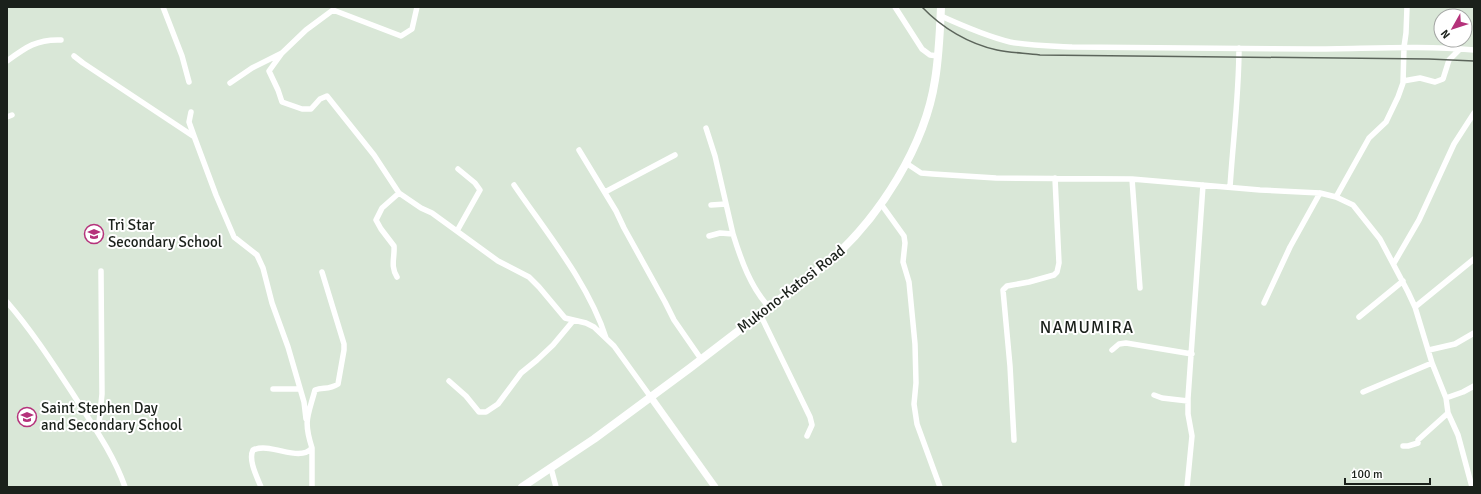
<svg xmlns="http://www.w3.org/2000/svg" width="1481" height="494" viewBox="0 0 1481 494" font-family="Signika,sans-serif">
	<rect width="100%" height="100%" fill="#d9e7d7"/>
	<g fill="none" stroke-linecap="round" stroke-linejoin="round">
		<path stroke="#fff" stroke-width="5.5" d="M163 7 182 56 189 82
			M895 7 922 49 930 55 938 56
			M941 16C963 26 986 36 1010 42 1030 46 1051 46 1072 47 1151 47 1231 49 1311 49 1365 49 1419 45 1474 50
			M282 53 269 71 278 90 282 102 302 109H311L320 99 327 96 374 155 399 193 421 208 432 213 498 261 529 277 539 287 565 318 586 323 594 327 614 346 650 396
			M74 56 83 63 193 136
			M7 61C26 47 37 39 61 40
			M1403 81 1420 78 1435 82 1443 79 1449 60 1460 49
			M230 83 252 68 282 53 306 30 333 10 401 36 412 29 417 7
			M191 112 189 122 194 136 216 195 234 237 257 255 263 268 272 303 288 347 304 402 306 419
			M7 117 12 115
			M706 128 715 156 733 234 720 233 709 236
			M579 150 616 211 624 228 665 302 674 320 701 359
			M906 163 921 173 933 174 996 178 1132 179 1260 190 1320 193 1336 197 1353 205 1380 239 1408 292 1415 307 1432 363 1446 398 1448 413 1458 435 1472 487
			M1132 179 1140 288
			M514 185C546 232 589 284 606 338
			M1230 187C1233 141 1239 94 1239 48
			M605 192 675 155
			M1336 197 1369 138 1386 122 1398 97 1403 83 1404 47 1406 33 1407 7
			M881 204 904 236 905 243 903 262 909 282 915 344 916 383 914 404 917 424 940 487
			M711 205 726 204
			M457 231 480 190 475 183 458 169
			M733 234C741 260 751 288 769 307
			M1394 263 1419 220 1454 144 1474 113
			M397 277C390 266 395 257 394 246L381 229 376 220 382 208 399 193
			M7 302C32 331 52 362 73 394 92 424 113 453 125 487
			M1264 303 1290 247 1320 193
			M1415 307 1474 259
			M760 314 810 417 812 425 807 436
			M1359 317 1403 281
			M1112 350 1119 344 1126 343 1192 354
			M1429 350 1455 344 1474 333
			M449 381 466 396 479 412H486L498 404 521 373 537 360 553 345 573 321
			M273 389H299
			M1363 392 1432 363
			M1154 395 1162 398 1188 401
			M1446 398 1463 392 1474 386
			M98 433 102 394 101 271
			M1014 440 1010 366 1003 290 1007 286 1029 282 1054 275 1057 272 1059 263 1058 242 1055 178
			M1403 446H1408L1418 443V440L1448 413
			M312 448V487
			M551 468 556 487
			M261 487C257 477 248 460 253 450 271 442 299 463 312 448 303 420 308 416 315 390 323 387 329 390 338 384L344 350V344L322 272
			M1187 487 1192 436 1188 414V398L1203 185"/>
		<path stroke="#fff" stroke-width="7" d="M650 396 715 487"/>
		<path stroke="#fff" stroke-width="8" d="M522 487 594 439 690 368 831 260C880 216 925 146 935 80 939 56 940 31 941 7"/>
		<path stroke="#5c655b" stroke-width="1.5" d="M922 7C942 28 969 44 997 50 1011 53 1026 53 1040 55L1429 59 1474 61"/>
	</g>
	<defs>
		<g id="school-ring" transform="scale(1)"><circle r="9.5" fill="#fff" stroke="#b5327b" stroke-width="1.5"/><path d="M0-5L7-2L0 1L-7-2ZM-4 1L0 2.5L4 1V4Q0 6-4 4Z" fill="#b5327b"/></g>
	</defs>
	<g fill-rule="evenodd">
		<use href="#school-ring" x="94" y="234"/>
		<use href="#school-ring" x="27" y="417"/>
	</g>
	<g text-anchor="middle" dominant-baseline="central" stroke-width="4" stroke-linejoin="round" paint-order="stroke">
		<g font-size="15" fill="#1b211b" stroke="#fff" text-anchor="start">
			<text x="108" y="225">Tri Star<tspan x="108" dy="17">Secondary School</tspan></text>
			<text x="41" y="408">Saint Stephen Day<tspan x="41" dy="17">and Secondary School</tspan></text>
		</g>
		<g font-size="15" fill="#1b211b" stroke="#fff">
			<text transform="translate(791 289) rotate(-38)">Mukono-Katosi Road</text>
		</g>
		<g font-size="17" letter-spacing="1" fill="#1b211b" stroke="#fff">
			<text x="1087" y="327">NAMUMIRA</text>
		</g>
	</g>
	<rect width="1481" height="494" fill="none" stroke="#1b211b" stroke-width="16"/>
	<g transform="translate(1453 28) rotate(231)"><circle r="19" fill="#ffffff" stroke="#a4a6a4"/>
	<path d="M0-3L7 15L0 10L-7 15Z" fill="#b5327b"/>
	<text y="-6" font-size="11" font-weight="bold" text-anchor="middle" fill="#1b211b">N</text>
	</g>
	<path d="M1345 478v6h85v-6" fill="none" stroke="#1b211b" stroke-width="2"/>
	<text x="1351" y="478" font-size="12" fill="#1b211b" stroke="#ffffff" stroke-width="3" paint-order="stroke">100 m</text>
</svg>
